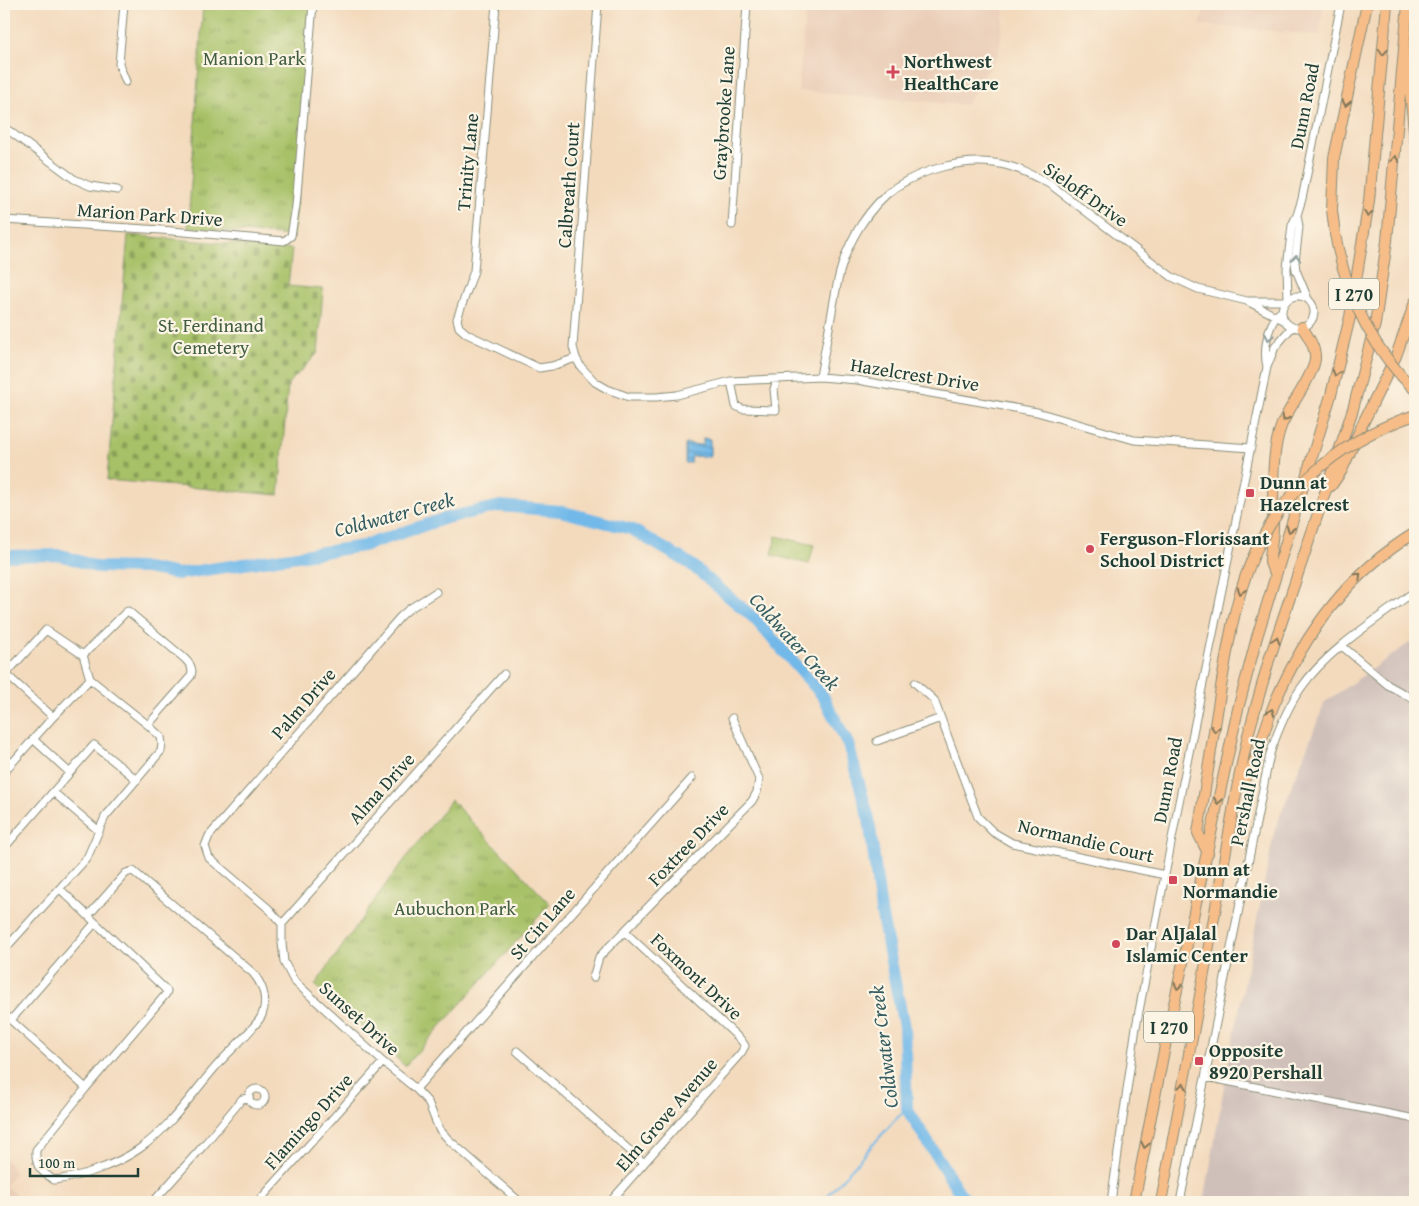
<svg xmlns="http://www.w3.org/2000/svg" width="1419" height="1206" viewBox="0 0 1419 1206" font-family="'Gentium Book Plus',serif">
	<defs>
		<pattern id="cemetery-stones" width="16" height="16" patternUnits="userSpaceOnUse" patternTransform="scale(1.25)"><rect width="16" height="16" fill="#a7c167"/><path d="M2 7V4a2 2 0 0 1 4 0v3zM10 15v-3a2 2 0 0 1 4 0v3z" fill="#879e56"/></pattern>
		<pattern id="park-tufts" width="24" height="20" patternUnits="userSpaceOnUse" patternTransform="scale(1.25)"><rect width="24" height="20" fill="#a7c167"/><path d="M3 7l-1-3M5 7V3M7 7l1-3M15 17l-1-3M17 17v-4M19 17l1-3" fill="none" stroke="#879e56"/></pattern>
		<pattern id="water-rules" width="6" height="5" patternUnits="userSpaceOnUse" patternTransform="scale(1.25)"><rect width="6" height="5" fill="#72b9e9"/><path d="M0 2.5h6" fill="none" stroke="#5d98be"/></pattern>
	</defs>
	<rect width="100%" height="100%" fill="#fcf5e5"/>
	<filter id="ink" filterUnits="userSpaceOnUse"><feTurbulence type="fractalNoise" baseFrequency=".02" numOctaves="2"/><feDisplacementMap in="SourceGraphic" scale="10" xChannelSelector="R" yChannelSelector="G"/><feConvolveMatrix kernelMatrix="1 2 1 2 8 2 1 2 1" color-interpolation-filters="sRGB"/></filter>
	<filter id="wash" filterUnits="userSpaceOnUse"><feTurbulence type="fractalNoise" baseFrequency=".0096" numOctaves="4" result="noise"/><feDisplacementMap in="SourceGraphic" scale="20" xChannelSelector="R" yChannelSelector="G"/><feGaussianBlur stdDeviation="1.12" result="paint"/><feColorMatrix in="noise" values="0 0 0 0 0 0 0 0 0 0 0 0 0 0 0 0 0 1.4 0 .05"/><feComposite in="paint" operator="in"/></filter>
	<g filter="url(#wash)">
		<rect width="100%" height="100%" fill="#f3dabd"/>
		<path fill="#eaceb8" d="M806 4H1005L999 53 966 105 798 91Z
			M1205 4H1324L1319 35 1200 25Z
			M4 1157 15 1172 5 1186 25 1202H4Z"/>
		<path fill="#cfc0ba" d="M1415 639V1202H1204L1226 1075 1275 829 1325 702Z"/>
		<path fill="#a7c167" stroke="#637f4e" d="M776 536 814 545 809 564 772 555Z"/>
		<path fill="url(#cemetery-stones)" stroke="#637f4e" d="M128 235 292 249 288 286 323 289 318 353 288 384 279 495 107 480Z"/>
		<path fill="url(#park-tufts)" stroke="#637f4e" d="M203 4H313L294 236 188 228Z
			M451 800 550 904 405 1066 315 985 389 880Z"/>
		<path fill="url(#water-rules)" stroke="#487b8e" d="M703 438 710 439V457L692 456 691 463H685V444L703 445Z"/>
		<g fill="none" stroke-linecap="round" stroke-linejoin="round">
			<path stroke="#72b9e9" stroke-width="2" d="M822 1202 894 1121 907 1109"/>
			<path stroke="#72b9e9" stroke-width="12" d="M4 556 61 555 96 567 146 568 178 574 363 546 446 518 500 506 560 511 631 529 689 563 754 618 823 696 848 744 869 819 881 911 904 1027 907 1109 959 1192 969 1202"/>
		</g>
	</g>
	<g filter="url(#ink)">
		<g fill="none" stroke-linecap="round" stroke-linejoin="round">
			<g stroke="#898c78" stroke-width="9">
				<path id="minor" d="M124 4 119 64 126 82
					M496 4 474 271 457 319 459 327 467 334 539 368 552 366 576 358
					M598 4 573 347 576 358 581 367 595 382 607 389 629 397H656L677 395 731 381 820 377 857 380 1037 412 1134 440 1251 448
					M4 11 5 4
					M4 127 74 179 90 186 117 190
					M1297 215 1299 227 1295 262 1296 270 1308 299
					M4 220 161 230 284 241 291 236 296 206 313 4
					M732 225 747 4
					M1282 312a16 16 0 1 1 32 0a16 16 0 1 1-32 0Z
					M1288 299 1287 268 1292 225 1297 215 1302 199 1341 4
					M1249 301H1286
					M1267 367C1263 350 1267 327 1279 313
					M820 377C824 353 829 330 833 306 835 295 837 283 840 272 848 241 869 206 896 187 924 169 961 159 994 163 1014 165 1034 176 1051 185L1172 277 1198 289 1247 301 1285 321
					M731 381 736 406 742 409 776 410 774 389 777 380
					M436 592 409 609 400 617 209 836 205 846 209 858 269 909 282 924V943L284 962 294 981 383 1062 416 1089 428 1102 439 1129 449 1140 520 1202
					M1342 646 1388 685 1415 700
					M83 655 126 612 128 611 184 658C189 663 194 668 191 676L148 725
					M6 674 53 717
					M4 676 46 630 83 655 90 679
					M915 683 934 700 978 817 993 832 1012 843 1165 875
					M33 739 69 772
					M877 741 941 718
					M4 757 11 764
					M4 772 53 717 90 679 148 725 161 737 162 744 161 751 105 817 87 858 4 950
					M53 792 99 831
					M4 848 94 745 137 780
					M282 924 504 674
					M593 978 599 957 752 801 757 792 759 779 732 718
					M4 1014 86 1088 166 994 167 991 163 987 60 889
					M11 1020 95 923
					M517 1051 644 1163
					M1206 1077 1415 1119
					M86 1088 36 1150C35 1166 40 1171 54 1180 81 1177 116 1165 139 1149 171 1127 193 1092 219 1063 228 1053 258 1025 262 1015 268 1000 263 985 253 973L133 871 126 873 88 916
					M416 1089 692 778
					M249 1097a8 8 0 1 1 16 0a8 8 0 1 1-16 0Z
					M617 1195 625 1202
					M153 1202 204 1145 242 1099 249 1098
					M258 1202 383 1062
					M610 1202 741 1053 745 1046 741 1040 625 932
					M1111 1202 1136 1027 1178 807 1267 367 1275 347 1292 327
					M1180 1202 1270 754C1278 730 1287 708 1301 688 1327 650 1379 618 1415 591"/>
			</g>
			<g stroke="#898c78" stroke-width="12">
				<path id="highway" d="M1407 63 1415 139
					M1335 234 1332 210 1334 158 1367 4
					M1331 486 1342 470 1363 423 1396 356 1415 302
					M1276 575C1274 571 1270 566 1270 561 1270 550 1273 538 1273 527 1274 495 1270 453 1282 424 1289 407 1314 375 1315 359 1316 348 1308 336 1302 327
					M1239 785C1243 780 1249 773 1252 767 1261 746 1266 723 1275 702 1306 631 1349 573 1415 533
					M1208 853 1198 833 1222 681
					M1134 1202 1166 1041 1238 709 1257 637 1331 395 1350 317 1369 201 1387 4
					M1161 1202 1202 985 1237 788 1248 735 1269 660 1353 409 1375 324 1387 241 1408 4"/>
			</g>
			<use href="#minor" stroke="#fff" stroke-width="7"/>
			<use href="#highway" stroke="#f7bd88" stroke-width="10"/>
			<g stroke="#898c78" stroke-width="12" stroke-linecap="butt">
				<path id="highway-bridge" d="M1335 234C1346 294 1371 348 1415 390
					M1222 681C1228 647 1233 613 1244 581 1271 498 1334 442 1415 415"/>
			</g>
			<use href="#highway-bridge" stroke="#f7bd88" stroke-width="10"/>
		</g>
		<defs><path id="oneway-chevron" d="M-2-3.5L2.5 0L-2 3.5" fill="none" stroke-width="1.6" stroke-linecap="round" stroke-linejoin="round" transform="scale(1.25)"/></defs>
		<g stroke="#80775a">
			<use href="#oneway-chevron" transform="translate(1383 52) rotate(95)"/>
			<use href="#oneway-chevron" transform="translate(1346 103) rotate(102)"/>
			<use href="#oneway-chevron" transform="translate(1395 159) rotate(-85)"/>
			<use href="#oneway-chevron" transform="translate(1368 214) rotate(98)"/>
			<use href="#oneway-chevron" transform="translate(1336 373) rotate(105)"/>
			<use href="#oneway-chevron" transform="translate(1285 418) rotate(117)"/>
			<use href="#oneway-chevron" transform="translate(1290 529) rotate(107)"/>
			<use href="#oneway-chevron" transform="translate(1358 576) rotate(-44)"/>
			<use href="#oneway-chevron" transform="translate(1241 591) rotate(107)"/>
			<use href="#oneway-chevron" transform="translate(1276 640) rotate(-72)"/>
			<use href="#oneway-chevron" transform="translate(1271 712) rotate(-68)"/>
			<use href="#oneway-chevron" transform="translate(1215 729) rotate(99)"/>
			<use href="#oneway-chevron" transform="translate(1218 801) rotate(101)"/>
			<use href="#oneway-chevron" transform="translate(1178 986) rotate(102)"/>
			<use href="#oneway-chevron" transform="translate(1183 1086) rotate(-80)"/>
			<use href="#oneway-chevron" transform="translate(1145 1145) rotate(102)"/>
		</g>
		<g stroke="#8f9e9a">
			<use href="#oneway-chevron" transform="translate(1296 258) rotate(-86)"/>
			<use href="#oneway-chevron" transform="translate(1269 337) rotate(103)"/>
		</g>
	</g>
	<g fill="#d1495b" stroke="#fcf5e5" stroke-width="2">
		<path d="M890.5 64.5h5v5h5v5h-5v5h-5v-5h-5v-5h5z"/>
		<rect x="1245" y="488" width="10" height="10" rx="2.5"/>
		<circle cx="1090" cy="549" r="5"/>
		<rect x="1168" y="875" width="10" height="10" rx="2.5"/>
		<circle cx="1116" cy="944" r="5"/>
		<rect x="1194" y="1056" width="10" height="10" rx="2.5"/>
	</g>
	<g text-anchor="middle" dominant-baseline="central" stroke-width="4.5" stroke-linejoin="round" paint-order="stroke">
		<g fill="#fcf5e5" stroke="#617469" stroke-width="1">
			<rect x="1329" y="278.5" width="50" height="31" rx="4"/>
			<rect x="1144" y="1011.5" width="50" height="31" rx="4"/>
		</g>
		<g font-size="18" font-weight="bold" fill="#1f3d34">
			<text x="1354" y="294">I 270</text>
			<text x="1169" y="1027">I 270</text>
		</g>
		<g font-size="19" fill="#415e41" stroke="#fcf5e5">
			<text x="254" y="58">Manion Park</text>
			<text x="211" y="325">St. Ferdinand<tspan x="211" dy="22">Cemetery</tspan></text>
			<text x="455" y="908">Aubuchon Park</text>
		</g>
		<g font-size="19" font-weight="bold" fill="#1f3d34" stroke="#fcf5e5" text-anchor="start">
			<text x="904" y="61">Northwest<tspan x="904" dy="22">HealthCare</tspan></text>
			<text x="1260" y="482">Dunn at<tspan x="1260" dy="22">Hazelcrest</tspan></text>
			<text x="1100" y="538">Ferguson-Florissant<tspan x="1100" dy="22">School District</tspan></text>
			<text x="1183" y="869">Dunn at<tspan x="1183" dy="22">Normandie</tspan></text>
			<text x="1126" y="933">Dar AlJalal<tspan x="1126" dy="22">Islamic Center</tspan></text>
			<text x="1209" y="1050">Opposite<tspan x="1209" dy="22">8920 Pershall</tspan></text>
		</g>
		<g font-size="19" fill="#1f3d34" stroke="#fcf5e5">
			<text transform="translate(1304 106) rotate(-79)">Dunn Road</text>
			<text transform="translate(723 113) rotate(-86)">Graybrooke Lane</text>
			<text transform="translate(467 162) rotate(-85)">Trinity Lane</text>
			<text transform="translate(568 185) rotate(-86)">Calbreath Court</text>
			<text transform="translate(1086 194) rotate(35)">Sieloff Drive</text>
			<text transform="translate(150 214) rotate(4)">Marion Park Drive</text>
			<text transform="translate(915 374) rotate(9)">Hazelcrest Drive</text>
			<text transform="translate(303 703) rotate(-49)">Palm Drive</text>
			<text transform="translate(1167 780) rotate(-79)">Dunn Road</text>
			<text transform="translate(381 788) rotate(-48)">Alma Drive</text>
			<text transform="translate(1247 792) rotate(-78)">Pershall Road</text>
			<text transform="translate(1086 840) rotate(13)">Normandie Court</text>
			<text transform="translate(688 844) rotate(-46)">Foxtree Drive</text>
			<text transform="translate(542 923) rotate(-49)">St Cin Lane</text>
			<text transform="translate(697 976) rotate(43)">Foxmont Drive</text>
			<text transform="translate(360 1018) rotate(42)">Sunset Drive</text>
			<text transform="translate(666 1114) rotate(-49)">Elm Grove Avenue</text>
			<text transform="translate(308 1121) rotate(-48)">Flamingo Drive</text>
		</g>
		<g font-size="20" font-style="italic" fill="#345c61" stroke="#fcf5e5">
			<text transform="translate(394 514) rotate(-15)">Coldwater Creek</text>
			<text transform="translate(795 641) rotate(48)">Coldwater Creek</text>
			<text transform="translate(883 1047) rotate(-97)">Coldwater Creek</text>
		</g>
	</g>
	<rect width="1419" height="1206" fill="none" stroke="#fcf5e5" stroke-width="20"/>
	<path d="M30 1168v8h108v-8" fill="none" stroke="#1f3d34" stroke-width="2.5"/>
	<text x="38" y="1168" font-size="15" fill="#1f3d34" stroke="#fcf5e5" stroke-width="4" paint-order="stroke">100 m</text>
</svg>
